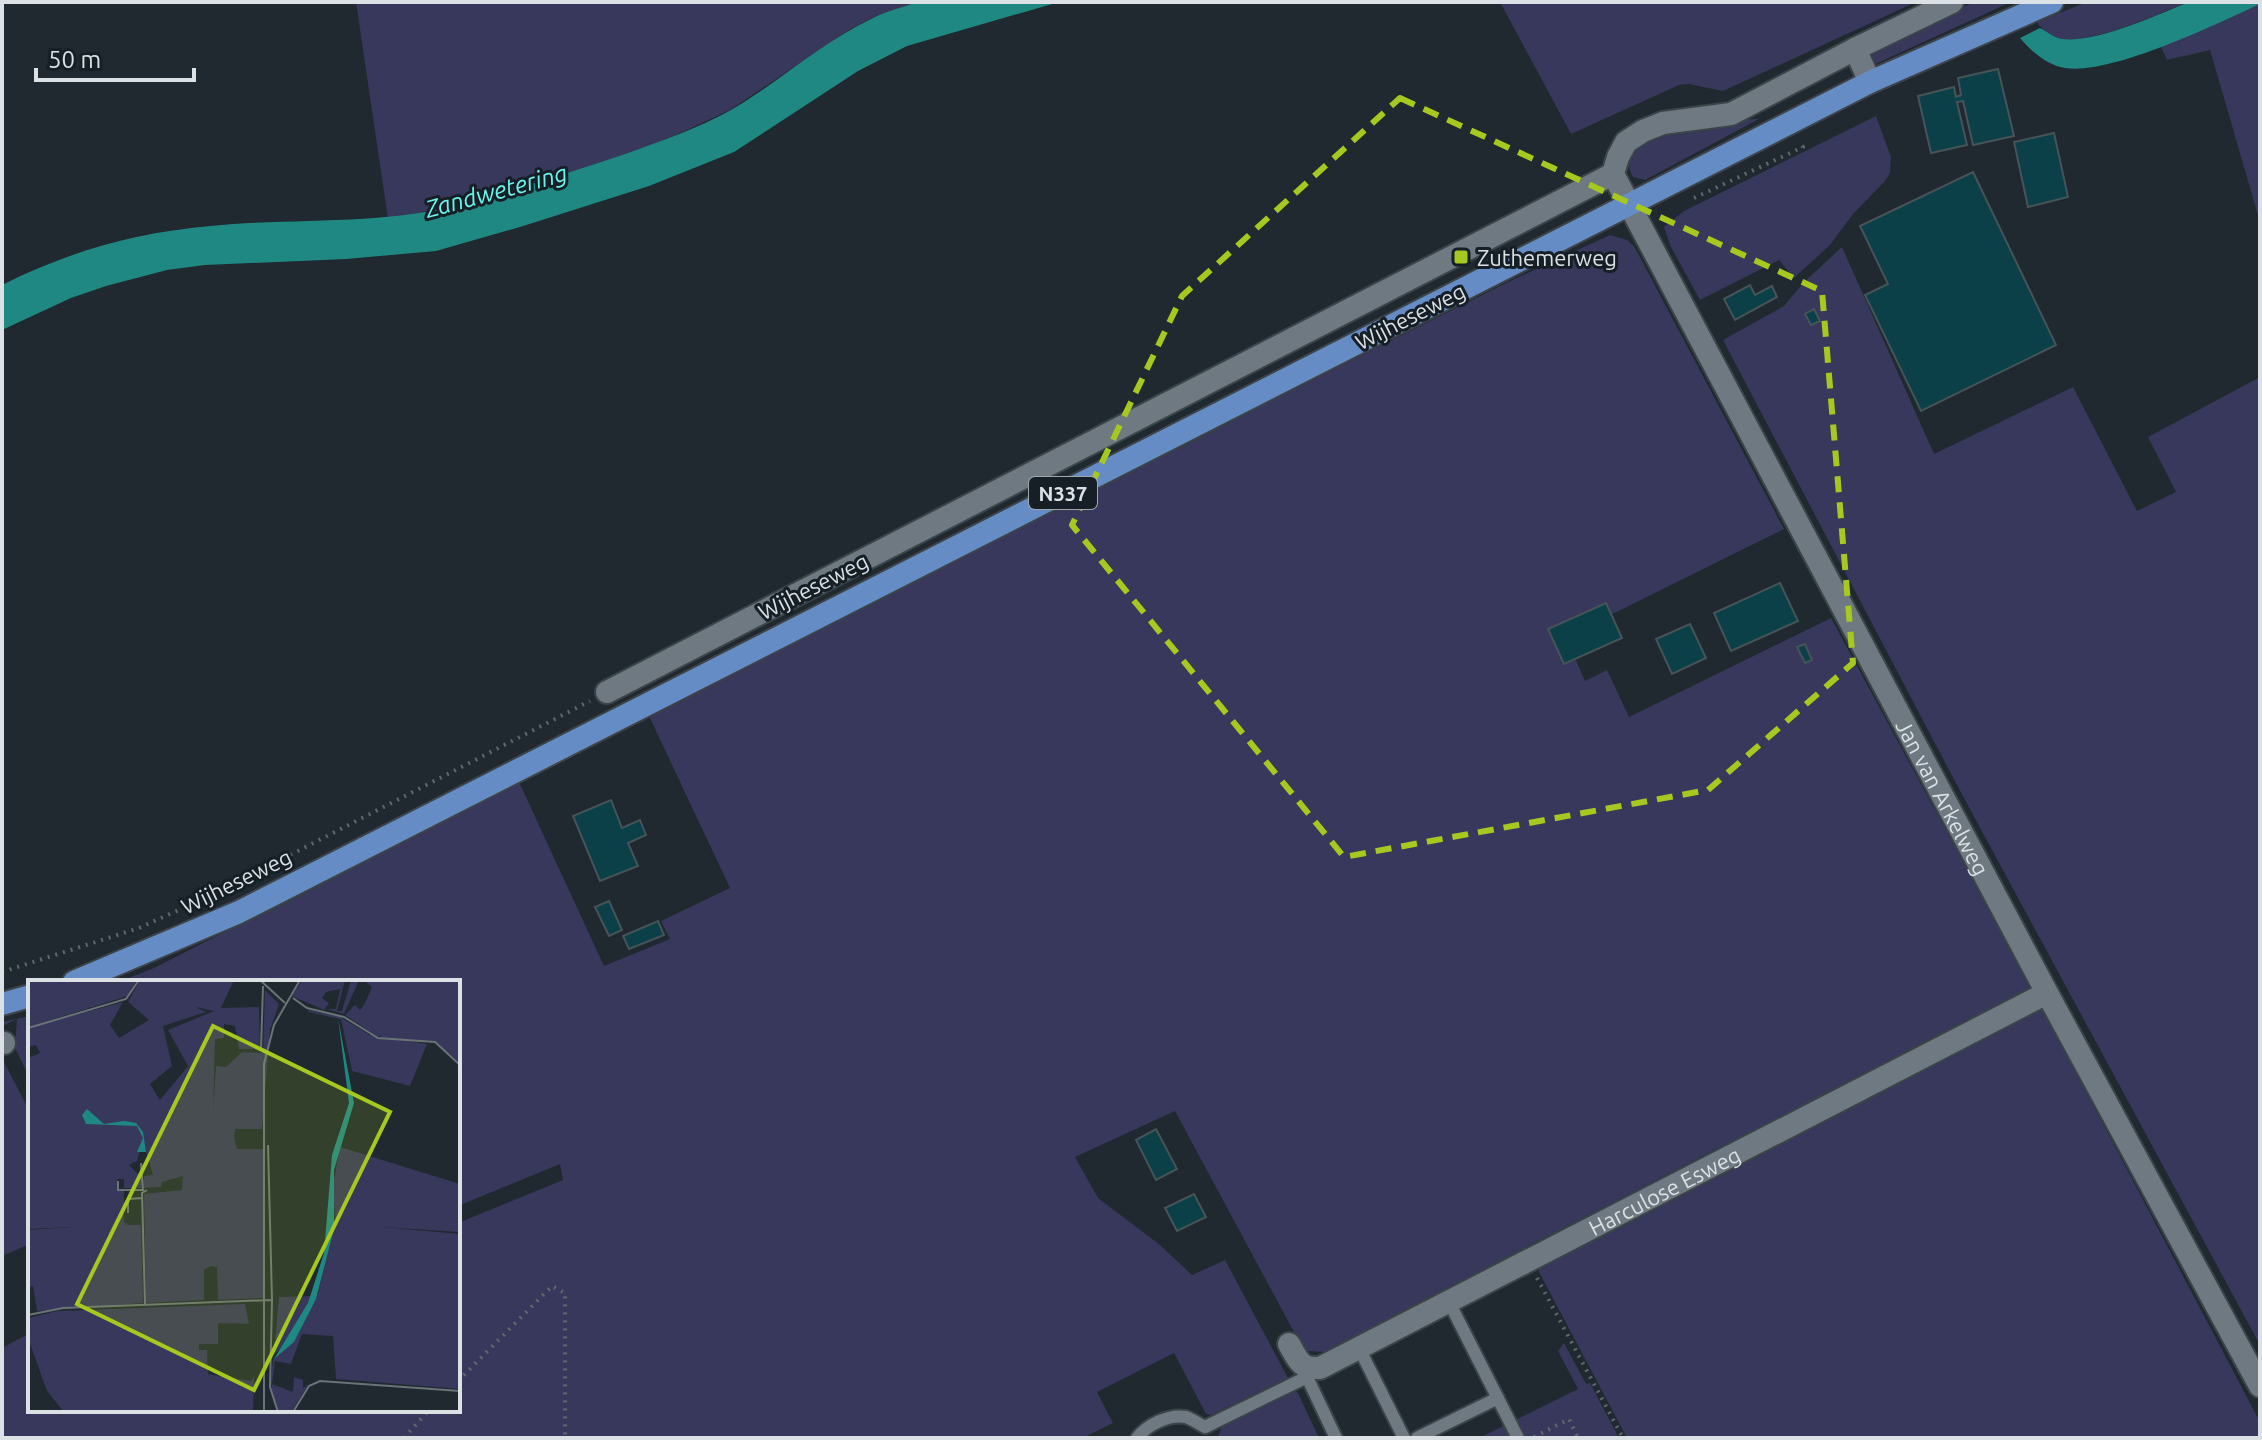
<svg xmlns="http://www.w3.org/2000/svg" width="2262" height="1440" viewBox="0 0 2262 1440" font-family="Ubuntu,sans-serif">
	<rect width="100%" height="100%" fill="#1f292f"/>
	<path fill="#37385b" d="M356 2H918L872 18 849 30 730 110 663 141 558 177 470 202 388 219Z
		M1500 2H1916L1723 91 1689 84 1679 85 1571 134Z
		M1974 2H2011L1871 66 1870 55 1873 49Z
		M2087 2H2189C2157 14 2096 43 2062 39 2053 38 2042 30 2037 22Z
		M2260 4V222L2210 50 2167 60 2161 47Z
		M1876 116 1891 157 1890 173 1885 181 1853 214 1830 245 1794 278 1779 260 1700 300 1671 247 1664 227 1684 211Z
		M1759 119 1645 180 1633 177C1626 165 1629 156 1632 144L1707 121Z
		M1610 235 1627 240 1634 246 1784 529 1566 637 1585 681 1607 670 1629 717 1831 618 2033 991 1706 1154 1325 1352 1307 1351 1302 1347 1175 1111 1075 1157 1098 1198 1160 1245 1192 1275 1225 1260 1288 1378 1211 1415 1206 1414 1174 1353 1097 1392 1113 1423 1083 1438H2V1348L30 1333V1410H458V1223L563 1180 560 1164 458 1206V982H118L154 968 519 782 604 966 670 939 661 921 730 888 649 716 969 552 1508 282Z
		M1842 247 1934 454 2073 387 2137 511 2176 492 2148 437 2260 377V1345L1958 787 1723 340 1784 306 1803 283Z
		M2042 1008 2260 1422V1438H1627L1539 1272 1538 1262Z
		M30 1016V1079L15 1048 17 1019 2 1026V1022Z
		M2 1058 30 1112V1244L2 1256Z
		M1564 1343 1586 1384 1590 1383 1619 1438H1479L1578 1389 1558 1351Z
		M1294 1391 1298 1393 1319 1438H1218L1221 1428 1226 1424Z"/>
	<path fill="#208883" d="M918 2H1059L907 46 858 71 734 152 649 186 520 227 436 251 346 259 205 265 167 270 106 286 71 298 2 330V285C70 251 134 233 210 226 301 217 384 227 474 201 525 187 575 171 625 154 661 141 697 129 731 110 779 82 822 42 873 18 887 11 903 7 918 2Z
		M2189 2H2260V4C2216 24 2112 75 2065 68 2047 65 2031 51 2020 38L2040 28C2048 32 2054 38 2063 39 2096 43 2157 15 2189 2Z"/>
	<path fill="#0c4049" stroke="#465457" stroke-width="2" d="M1998 69 2014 136 1973 145 1963 101 1957 102 1967 145 1931 153 1918 96 1954 87 1956 97 1961 95 1958 78Z
		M2054 133 2068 197 2028 207 2014 142Z
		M1973 172 2056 345 1921 411 1865 295 1888 284 1860 226Z
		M1750 285 1755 295 1772 286 1777 297 1735 320 1724 299Z
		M1814 309 1820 321 1811 325 1805 314Z
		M1780 583 1798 621 1731 651 1714 613Z
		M1606 603 1622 638 1564 664 1548 629Z
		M1690 624 1706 658 1672 674 1656 639Z
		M1805 644 1812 660 1805 663 1797 647Z
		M611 800 622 828 640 820 646 835 628 843 638 866 600 881 573 816Z
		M609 901 622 930 609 936 595 907Z
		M658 921 664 935 629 949 623 936Z
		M1156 1129 1177 1169 1156 1180 1136 1140Z
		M1194 1194 1206 1217 1177 1231 1165 1208Z"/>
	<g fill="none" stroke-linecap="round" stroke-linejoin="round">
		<g stroke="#3b4448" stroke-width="16">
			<path id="service" d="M1449 1302 1518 1438
				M1359 1348 1404 1438
				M1307 1377 1336 1438
				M1205 1427 1307 1377 1309 1368
				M1137 1438C1147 1425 1168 1414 1186 1417 1192 1419 1199 1424 1205 1427
				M1417 1438 1498 1398"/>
		</g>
		<g stroke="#3b4448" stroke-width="26">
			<g id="minor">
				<path id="s1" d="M1952 2 1855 49 1731 114 1663 123 1643 131 1626 142 1618 157 1613 174 2047 993 2260 1386"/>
				<path d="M1855 49 1870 82"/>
				<path d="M607 692 1613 174"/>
				<path d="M2 1043H4"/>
				<path id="s2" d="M1289 1344C1298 1360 1300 1369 1320 1368L2047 993"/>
			</g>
		</g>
		<g stroke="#3b4448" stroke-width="26">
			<path id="primary" d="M74 982 239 912 1870 82 2052 2
				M2 1004 30 996"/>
		</g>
		<path stroke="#5f686d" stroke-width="4" stroke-dasharray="2 6" stroke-linecap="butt" d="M1694 198 1803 147 1799 142
			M2 972 139 928 216 893 590 701
			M1537 1278 1623 1438
			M458 1381 552 1286 565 1293V1438
			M1534 1437 1569 1419 1578 1438
			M404 1438 429 1410"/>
		<use href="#service" stroke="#6e7981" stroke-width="12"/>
		<use href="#minor" stroke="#6e7981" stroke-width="22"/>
		<use href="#primary" stroke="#668cc5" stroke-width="22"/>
	</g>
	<path fill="none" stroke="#a7c81e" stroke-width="6" stroke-dasharray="16 10" stroke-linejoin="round" d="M1400 98 1822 291 1853 663 1708 790 1344 857 1072 525 1182 296Z"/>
	<rect fill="#a7c81e" stroke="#161f26" stroke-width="3" x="1453" y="249" width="16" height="16" rx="4"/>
	<g text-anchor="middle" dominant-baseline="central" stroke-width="6" stroke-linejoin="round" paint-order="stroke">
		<rect fill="#161f26" stroke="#a0a7ac" stroke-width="2" x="1029" y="477" width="68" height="32" rx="6"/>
		<g font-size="20" font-weight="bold" fill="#dbe1e5">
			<text x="1063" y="493">N337</text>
		</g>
		<g font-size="22" fill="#dbe1e5" stroke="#161f26" text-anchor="start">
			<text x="1477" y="257">Zuthemerweg</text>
		</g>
		<g font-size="22" fill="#dbe1e5" stroke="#161f26">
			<text transform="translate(1410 316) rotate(-27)">Wijheseweg</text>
			<text transform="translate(813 586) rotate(-27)">Wijheseweg</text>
			<text stroke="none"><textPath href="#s1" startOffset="1098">Jan van Arkelweg</textPath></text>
			<text transform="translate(236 881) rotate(-26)">Wijheseweg</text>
			<text stroke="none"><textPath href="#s2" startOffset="430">Harculose Esweg</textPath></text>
		</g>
		<g font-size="24" font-style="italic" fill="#6af4ec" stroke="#161f26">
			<text transform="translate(496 191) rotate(-15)">Zandwetering</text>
		</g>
	</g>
	<g transform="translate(28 980)">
		<rect width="432" height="432" fill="#1f292f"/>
		<path d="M0 0H109L100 16 0 47ZM112 0H206L193 28 231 27 232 69H211L207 46 196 44V58L187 59 185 131 188 86 198 87 214 72 235 73 237 10 251 24 242 50 234 149H207L206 158 209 169H235V318L190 320 189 287 183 286 176 290V320L118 323 116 214 154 210 155 196 134 202 133 207 115 208 116 196 125 195 115 161 109 181 101 185 113 197V208H96V199H89V211H96V243L103 244 96 245H113L115 323 9 331 5 306 0 307V250L44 247 0 249V78L12 73 8 65 0 67V48L95 22 82 45 91 58 121 40 100 22ZM168 27 186 31 140 50 160 86 132 120 122 104 144 86 135 46 178 32ZM274 0H317L309 31H314L323 0H331L316 34 299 29H308L312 9 298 12 294 18 301 23 296 30 264 16ZM335 0H432V83L408 62 350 57 317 35 327 25 332 30 336 25 344 7ZM280 32V30L312 37 342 55 399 64 382 106 324 91 313 39ZM312 167 432 204V252L353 247 432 254V409L308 399 305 356 274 354 263 384 247 381 244 404 265 412 266 397 275 400V408L280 405 263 432H251L244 412 243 399 245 379 266 362 290 313 307 241 305 205ZM284 316 262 359 246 375 251 317ZM217 324 221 344 190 343V364H171V370H179L180 394 223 401 226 395 225 432H36L19 411 0 358V338L29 331Z" fill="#37385b" fill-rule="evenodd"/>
		<path d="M310 38 326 123 306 190V249L288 319 266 362 246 379 280 323 296 273 304 175 321 123ZM59 129 76 144 96 141 108 143 115 152 118 172H109L115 158 109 146 58 144 54 135Z" fill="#208883"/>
		<path fill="none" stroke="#6a7378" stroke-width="2" d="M232 0 257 23M265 18 279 28 316 37 350 58 407 62 432 85M0 48 98 19 111 0M233 70 235 6M240 165 244 320M114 195 113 183 115 211M90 201V210H114M100 233V219L114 218M117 324 114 213 119 210M0 335 35 328 244 320 242 407 250 432M236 432V84L246 45 272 0M265 432 281 406 292 401 432 411"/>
		<path fill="#a7c81e" fill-opacity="0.15" stroke="#a7c81e" stroke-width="4" d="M185 46 362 132 226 410 49 324Z"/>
		<rect width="432" height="432" fill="none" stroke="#dbe1e5" stroke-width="4"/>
	</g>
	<rect width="2262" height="1440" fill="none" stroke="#dbe1e5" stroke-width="8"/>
	<path d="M36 68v12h158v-12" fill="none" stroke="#dbe1e5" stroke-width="4"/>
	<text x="48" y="68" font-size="24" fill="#dbe1e5" stroke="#161f26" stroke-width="6" paint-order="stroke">50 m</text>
</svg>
